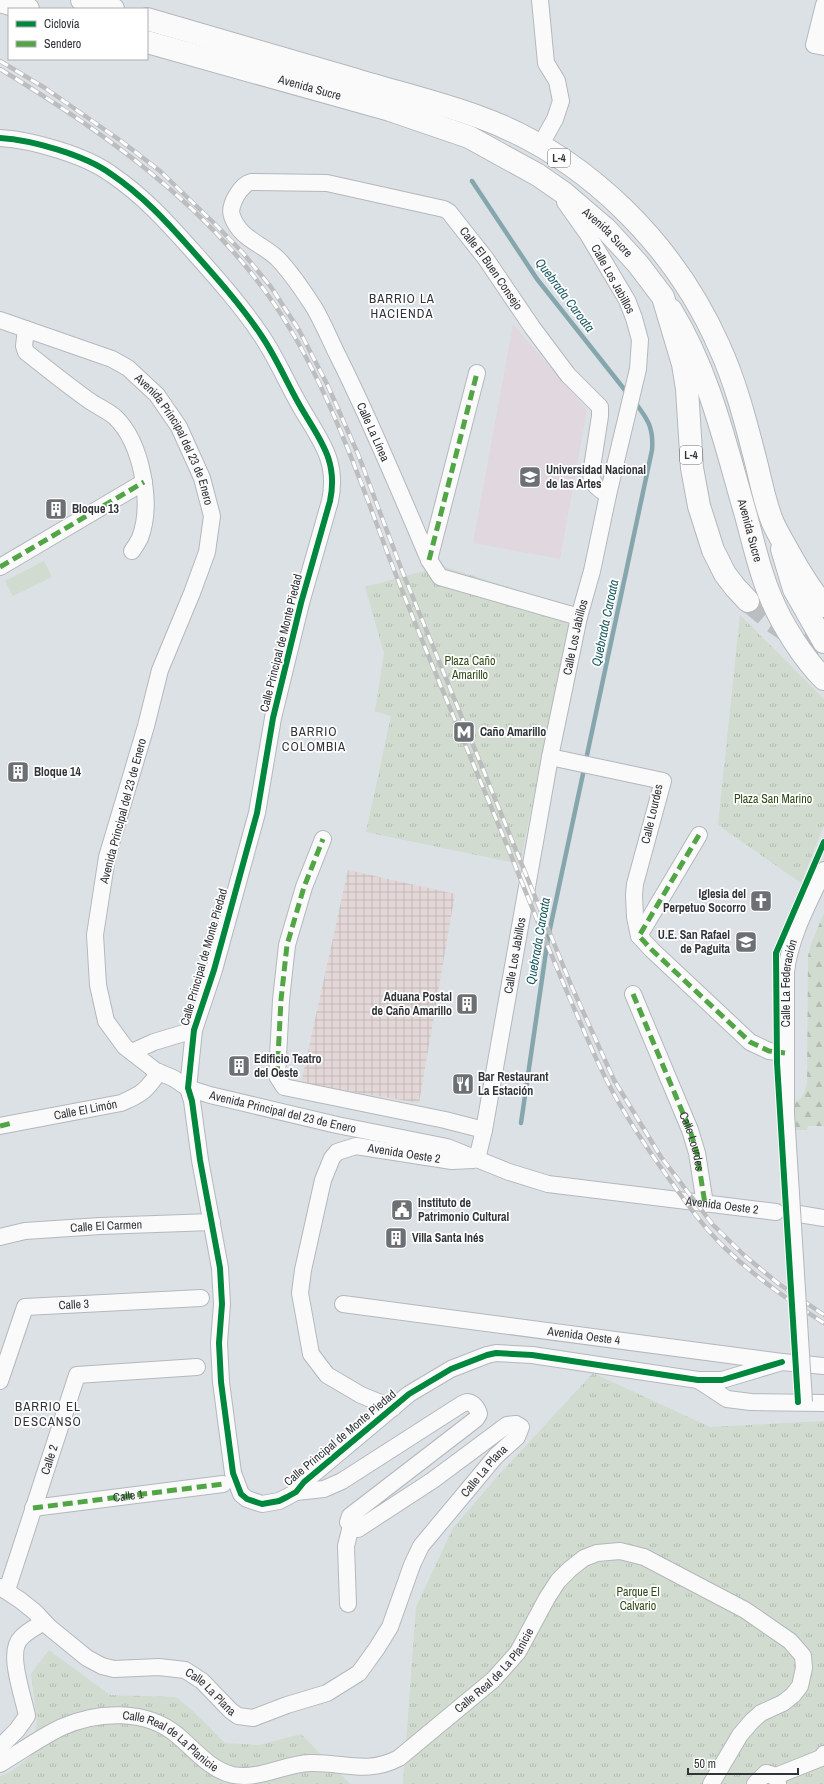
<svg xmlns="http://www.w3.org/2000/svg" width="824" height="1784" viewBox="0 0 824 1784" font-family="'Archivo Narrow',sans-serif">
	<defs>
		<pattern id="industrial-grid" width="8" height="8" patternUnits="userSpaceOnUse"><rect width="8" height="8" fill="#e3d7d7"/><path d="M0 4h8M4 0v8" fill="none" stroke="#c3b9b9"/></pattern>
		<pattern id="grass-tufts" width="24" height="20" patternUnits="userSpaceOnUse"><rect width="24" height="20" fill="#d1dbcf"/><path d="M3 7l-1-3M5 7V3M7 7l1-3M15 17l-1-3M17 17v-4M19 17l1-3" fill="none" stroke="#b4bcb2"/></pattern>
		<pattern id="forest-firs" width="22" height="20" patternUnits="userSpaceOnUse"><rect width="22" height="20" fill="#d1dbcf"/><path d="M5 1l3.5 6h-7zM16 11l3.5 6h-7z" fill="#b4bcb2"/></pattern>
	</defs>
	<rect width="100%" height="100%" fill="#dce1e6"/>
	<path fill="url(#industrial-grid)" d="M348 870 455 894 419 1103 301 1083Z"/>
	<path fill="#e1d7df" d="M513 324 587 410 560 559 473 543Z"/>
	<path fill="url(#grass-tufts)" d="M442 566 572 607 520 864 366 832 391 716 375 711 384 653 365 587Z
		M740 615 824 699V825L801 883 718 825Z
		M593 1373 710 1427 824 1421V1784H403L416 1607 453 1528 497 1477Z
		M49 1650 110 1695 176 1697 193 1711 225 1743 259 1745 301 1734 350 1784H0V1776L12 1771 31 1756 37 1721 31 1674Z"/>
	<path fill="url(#forest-firs)" d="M824 913V1126H808L807 1130H794L793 1104C803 1098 805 1094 807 1083L808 956 811 944Z"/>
	<path fill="#d1dbcf" d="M44 561 52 577 13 596 5 581Z"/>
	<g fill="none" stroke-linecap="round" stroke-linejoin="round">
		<path stroke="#86a6ad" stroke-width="4.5" d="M472 181 537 279 628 394
			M521 1123 548 938 652 450C654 427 647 418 634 401"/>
		<path stroke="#babec3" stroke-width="22" stroke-dasharray="22 11" stroke-linecap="butt" d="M748 601 773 622 824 656"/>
		<g stroke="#b4b8bc" stroke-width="18">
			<g id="street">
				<path d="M824 5 814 45 824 47"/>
				<path d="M0 138C32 140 85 155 111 174 142 195 166 221 190 248 214 275 241 305 261 335 276 357 286 381 299 404 318 438 339 459 330 501L301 603 273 718 257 813 214 970 194 1030 188 1088 192 1101 200 1160 220 1268 222 1304 219 1343 221 1382 233 1473 241 1494 247 1499 262 1504 279 1501 287 1497 296 1492 304 1482 409 1394 451 1369 487 1355 496 1353 532 1355 698 1380H722L782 1362"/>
				<path d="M540 146 555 119 561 101 557 81 546 63 540 0"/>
				<path id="s1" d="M0 320 112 359 128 368 157 395 179 427 202 478 212 516 207 552 192 593 160 670 146 726 107 857 95 935 98 985 106 1021 125 1047 156 1071 173 1078 188 1088 210 1095 337 1125 447 1147 509 1172 548 1184 776 1212"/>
				<path d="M26 329 24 346 26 352C46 368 66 384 87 399 96 406 107 410 115 417 142 443 153 504 140 538 138 542 135 547 132 551"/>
				<path d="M429 560 477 373"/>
				<path d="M0 567 144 482"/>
				<path id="s2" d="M579 617 440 577 429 560C400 492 372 424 339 358 331 342 324 325 315 309 304 292 292 273 277 258 261 243 240 239 232 216 228 206 241 184 251 182L327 183 444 209 449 212 486 259 532 327 568 375 600 407V416L591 474C592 485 599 489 608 495"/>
				<path d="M550 757 663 781 635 884 634 895 635 917 639 936 652 950 750 1042 769 1051 785 1053"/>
				<path d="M323 839 304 887 287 945 281 1000 277 1076 284 1087 445 1120 484 1130"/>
				<path d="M639 936 699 835"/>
				<path d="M633 994 690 1130 697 1153 705 1204"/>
				<path d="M132 1052 154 1042 194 1030"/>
				<path id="s3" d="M786 1114V972C790 936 809 903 824 870"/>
				<path id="s4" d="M0 1126 121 1103C142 1094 146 1091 159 1072"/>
				<path id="s5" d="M477 1159 484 1130 550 757 579 617 592 571 608 495 638 369 640 340 634 318 627 300 587 233 565 202"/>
				<path d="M799 1214 824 1218"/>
				<path id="s6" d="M0 1237 25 1231 100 1226 212 1222"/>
				<path id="s7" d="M343 1304 782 1362 824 1366"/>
				<path d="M698 1380 727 1399 751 1402 824 1403"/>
				<path id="s8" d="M0 1381 25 1307 201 1298"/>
				<path id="s9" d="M393 1408 361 1395 327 1375 311 1354 300 1293 303 1270 323 1180 332 1158 337 1152 356 1146 452 1161 473 1160"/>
				<path id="s10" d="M33 1508 223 1484"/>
				<path id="s11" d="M0 1587 20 1600 35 1612 49 1627 87 1658 102 1666 114 1669 159 1667 185 1670 202 1681 231 1711 238 1716 253 1718 287 1705 327 1693 359 1673 377 1648 390 1627 412 1565 421 1546 496 1456 517 1437 521 1427 516 1424 507 1425 433 1480 358 1529H354L348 1522 350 1516 476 1419 479 1414C478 1409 473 1402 467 1402L462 1404 342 1481 324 1489 296 1492"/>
				<path id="s12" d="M7 1590 77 1375 197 1367"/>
				<path d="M348 1604 346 1546 351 1526"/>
				<path d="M0 1747 17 1730 27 1716C24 1698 6 1652 21 1638 27 1631 36 1627 44 1622"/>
				<path id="s13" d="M0 1764C20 1752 41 1737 62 1727 98 1711 146 1709 177 1735 194 1749 210 1770 233 1775 260 1780 283 1764 310 1763 344 1762 366 1775 399 1758L493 1680 518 1652 547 1598 558 1581 570 1569 584 1558 597 1553 620 1551 644 1557 745 1610 790 1641 803 1656 804 1668 800 1686 793 1695 783 1703 761 1713 752 1721 740 1735 711 1784"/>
				<path d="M776 1776 821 1758 824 1754"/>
				<path d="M755 1784 766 1773 776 1776 778 1784"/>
			</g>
		</g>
		<g stroke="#b4b8bc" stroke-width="24">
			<g id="secondary">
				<path id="s14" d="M671 310C709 372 725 443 745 512 753 540 759 571 771 598 782 625 804 659 824 679"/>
				<path d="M782 549 794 589 824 642"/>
			</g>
		</g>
		<g stroke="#b4b8bc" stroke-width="24">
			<g id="primary">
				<path d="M82 0 113 9"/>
				<path d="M0 1 28 9"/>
				<path d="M147 19C216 39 284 59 353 79 395 92 438 102 479 117 585 155 674 244 719 346 736 383 746 423 756 462 761 482 765 504 773 523 777 532 782 540 787 549 798 569 809 588 824 606"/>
				<path id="s15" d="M147 42 390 110 469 137 538 175 564 193 606 229 638 264 663 297 683 364 687 389 692 468 699 506 713 550 725 574 735 587 748 601"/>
			</g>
		</g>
		<use href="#street" stroke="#fafafb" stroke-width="16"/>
		<use href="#secondary" stroke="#fafafb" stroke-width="22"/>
		<use href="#primary" stroke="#fafafb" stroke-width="22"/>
		<g stroke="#bcbdbe" stroke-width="4.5">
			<path id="rail" d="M0 61 45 88 121 141 160 171 217 226 243 253 271 287 299 330 327 384 358 454 401 568 571 985 614 1080 661 1157 713 1225 745 1256 779 1284 824 1315
				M0 69C99 129 196 197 265 291 321 367 356 469 389 557 426 653 467 748 506 843 529 900 552 958 577 1015 587 1038 597 1062 609 1085 626 1117 646 1147 667 1176 685 1201 703 1227 725 1248 755 1277 789 1301 824 1323"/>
		</g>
		<use href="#rail" stroke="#fff" stroke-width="3" stroke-dasharray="9" stroke-linecap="butt"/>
		<g stroke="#b4b8bc" stroke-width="18" stroke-linecap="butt">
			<path id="street-bridge" d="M786 1114 804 1402"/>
		</g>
		<use href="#street-bridge" stroke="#fafafb" stroke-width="16"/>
		<g stroke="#52a545" stroke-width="5" stroke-dasharray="10 5" stroke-linecap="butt">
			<path d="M429 560 477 373"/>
			<path d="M0 567 144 482"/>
			<path d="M699 835 639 936 652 950 750 1042 769 1051 785 1053"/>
			<path id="s16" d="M633 994 690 1130 697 1153 705 1204"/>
			<path d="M277 1076 281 1000 287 945 304 887 323 839"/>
			<path d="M0 1126 12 1123"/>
			<path d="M33 1508 223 1484"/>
		</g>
		<g stroke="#fff" stroke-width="8">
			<path id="cycleway" d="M0 138C32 140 85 155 111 174 142 195 166 221 190 248 214 275 241 305 261 335 276 357 286 381 299 404 318 438 339 459 330 501L301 603 273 718 257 813 214 970 194 1030 188 1088 192 1101 200 1160 220 1268 222 1304 219 1343 221 1382 233 1473 241 1494 247 1499 262 1504 279 1501 287 1497 296 1492 304 1482 409 1394 451 1369 487 1355 496 1353 532 1355 698 1380H722L782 1362
				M798 1402 777 1063 776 953 824 842"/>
		</g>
		<use href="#cycleway" stroke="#00873e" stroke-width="6"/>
	</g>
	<defs>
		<g id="university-square" transform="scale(1.15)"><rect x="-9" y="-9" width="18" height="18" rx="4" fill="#6c7074" stroke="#fff"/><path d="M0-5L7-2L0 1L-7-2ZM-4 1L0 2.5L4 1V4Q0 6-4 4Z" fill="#fff"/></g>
		<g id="building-square" transform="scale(1.15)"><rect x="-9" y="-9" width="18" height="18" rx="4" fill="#6c7074" stroke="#fff"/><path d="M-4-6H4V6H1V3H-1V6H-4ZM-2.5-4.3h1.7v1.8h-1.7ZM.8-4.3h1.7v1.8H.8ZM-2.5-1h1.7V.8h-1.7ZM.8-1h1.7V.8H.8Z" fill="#fff"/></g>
		<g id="metro-square" transform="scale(1.15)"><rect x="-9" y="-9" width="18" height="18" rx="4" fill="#6c7074" stroke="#fff"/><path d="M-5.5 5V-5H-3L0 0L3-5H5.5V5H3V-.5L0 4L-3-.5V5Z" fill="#fff"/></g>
		<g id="church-square" transform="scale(1.15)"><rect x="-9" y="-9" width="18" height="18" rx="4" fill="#6c7074" stroke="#fff"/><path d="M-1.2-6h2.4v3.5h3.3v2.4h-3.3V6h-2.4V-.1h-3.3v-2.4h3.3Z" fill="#fff"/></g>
		<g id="school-square" transform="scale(1.15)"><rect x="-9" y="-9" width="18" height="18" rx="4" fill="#6c7074" stroke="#fff"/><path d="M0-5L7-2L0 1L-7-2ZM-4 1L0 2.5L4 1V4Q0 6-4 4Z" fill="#fff"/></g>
		<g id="restaurant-square" transform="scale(1.15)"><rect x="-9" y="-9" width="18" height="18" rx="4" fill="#6c7074" stroke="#fff"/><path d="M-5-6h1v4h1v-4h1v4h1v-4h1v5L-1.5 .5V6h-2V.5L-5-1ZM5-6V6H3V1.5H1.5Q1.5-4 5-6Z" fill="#fff"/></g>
		<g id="civic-square" transform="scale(1.15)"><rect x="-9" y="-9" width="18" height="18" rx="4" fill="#6c7074" stroke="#fff"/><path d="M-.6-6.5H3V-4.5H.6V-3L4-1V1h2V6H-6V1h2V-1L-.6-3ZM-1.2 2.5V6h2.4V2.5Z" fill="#fff"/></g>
	</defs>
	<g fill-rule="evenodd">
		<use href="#university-square" x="530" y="477"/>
		<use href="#building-square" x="56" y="509"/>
		<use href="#metro-square" x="464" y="732"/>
		<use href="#building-square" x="18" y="772"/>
		<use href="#church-square" x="761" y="901"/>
		<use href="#school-square" x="746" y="942"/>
		<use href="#building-square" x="467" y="1004"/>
		<use href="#building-square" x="239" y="1066"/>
		<use href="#restaurant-square" x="463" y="1084"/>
		<use href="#civic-square" x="402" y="1210"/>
		<use href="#building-square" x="396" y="1238"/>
	</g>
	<g text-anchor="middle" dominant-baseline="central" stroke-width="3.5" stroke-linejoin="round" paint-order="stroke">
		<g fill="#fff" stroke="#6e7073" stroke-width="1">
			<rect x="548" y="149" width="22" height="18" rx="3"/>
			<rect x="680" y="446" width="22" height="18" rx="3"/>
		</g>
		<g font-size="11" font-weight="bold" fill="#303337">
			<text x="559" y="158">L-4</text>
			<text x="691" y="455">L-4</text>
		</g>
		<g font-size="12" fill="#303337" stroke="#fff">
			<text stroke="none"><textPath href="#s15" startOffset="169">Avenida Sucre</textPath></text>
			<text stroke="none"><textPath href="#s15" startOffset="505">Avenida Sucre</textPath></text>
			<text stroke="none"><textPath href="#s2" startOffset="881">Calle El Buen Consejo</textPath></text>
			<text transform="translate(613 279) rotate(61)">Calle Los Jabillos</text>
			<text transform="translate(373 432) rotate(66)">Calle La Línea</text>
			<text stroke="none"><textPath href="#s1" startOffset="224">Avenida Principal del 23 de Enero</textPath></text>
			<text stroke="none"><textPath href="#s14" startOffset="235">Avenida Sucre</textPath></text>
			<text stroke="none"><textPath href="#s5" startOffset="531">Calle Los Jabillos</textPath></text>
			<text transform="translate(281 643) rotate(-76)">Calle Principal de Monte Piedad</text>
			<text transform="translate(123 811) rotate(-75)">Avenida Principal del 23 de Enero</text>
			<text transform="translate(652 814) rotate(-77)">Calle Lourdes</text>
			<text stroke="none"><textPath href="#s5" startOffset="207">Calle Los Jabillos</textPath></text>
			<text transform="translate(204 957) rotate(-74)">Calle Principal de Monte Piedad</text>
			<text stroke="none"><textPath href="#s3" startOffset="131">Calle La Federación</textPath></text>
			<text stroke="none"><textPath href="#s4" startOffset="87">Calle El Limón</textPath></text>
			<text stroke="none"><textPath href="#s1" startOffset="1040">Avenida Principal del 23 de Enero</textPath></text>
			<text stroke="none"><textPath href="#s16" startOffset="159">Calle Lourdes</textPath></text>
			<text stroke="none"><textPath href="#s9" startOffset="378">Avenida Oeste 2</textPath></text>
			<text stroke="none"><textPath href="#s1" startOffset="1491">Avenida Oeste 2</textPath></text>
			<text stroke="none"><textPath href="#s6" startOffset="107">Calle El Carmen</textPath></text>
			<text stroke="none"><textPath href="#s8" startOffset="127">Calle 3</textPath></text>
			<text stroke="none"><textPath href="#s7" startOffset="243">Avenida Oeste 4</textPath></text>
			<text transform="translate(340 1438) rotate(-40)">Calle Principal de Monte Piedad</text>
			<text stroke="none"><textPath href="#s12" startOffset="137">Calle 2</textPath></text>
			<text stroke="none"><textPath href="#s11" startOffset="655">Calle La Plana</textPath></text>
			<text stroke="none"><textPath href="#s10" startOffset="96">Calle 1</textPath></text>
			<text stroke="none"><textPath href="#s13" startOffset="562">Calle Real de La Planicie</textPath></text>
			<text stroke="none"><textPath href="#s11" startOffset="247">Calle La Plana</textPath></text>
			<text stroke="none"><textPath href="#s13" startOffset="190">Calle Real de La Planicie</textPath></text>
		</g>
		<g font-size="12" font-weight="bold" fill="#303337" stroke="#fff" text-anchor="start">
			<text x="546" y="470">Universidad Nacional<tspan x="546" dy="14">de las Artes</tspan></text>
			<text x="72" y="509">Bloque 13</text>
			<text x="480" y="732">Caño Amarillo</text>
			<text x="34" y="772">Bloque 14</text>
			<text x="746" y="894" text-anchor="end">Iglesia del<tspan x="746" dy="14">Perpetuo Socorro</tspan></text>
			<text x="730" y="935" text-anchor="end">U.E. San Rafael<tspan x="730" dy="14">de Paguita</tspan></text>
			<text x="452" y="997" text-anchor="end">Aduana Postal<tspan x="452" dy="14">de Caño Amarillo</tspan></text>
			<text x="254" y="1059">Edificio Teatro<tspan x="254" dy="14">del Oeste</tspan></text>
			<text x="478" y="1077">Bar Restaurant<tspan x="478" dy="14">La Estación</tspan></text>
			<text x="418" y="1203">Instituto de<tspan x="418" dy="14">Patrimonio Cultural</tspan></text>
			<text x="412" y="1238">Villa Santa Inés</text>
		</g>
		<g font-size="12" fill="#304918" stroke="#fff">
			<text x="470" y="661">Plaza Caño<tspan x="470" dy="14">Amarillo</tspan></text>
			<text x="773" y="799">Plaza San Marino</text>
			<text x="638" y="1592">Parque El<tspan x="638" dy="14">Calvario</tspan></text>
		</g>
		<g font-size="13" font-style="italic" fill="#185861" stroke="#fff">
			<text transform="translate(565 295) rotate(53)">Quebrada Caroata</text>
			<text transform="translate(605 623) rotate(-78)">Quebrada Caroata</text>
			<text transform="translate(538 941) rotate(-80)">Quebrada Caroata</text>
		</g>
		<g font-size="13" letter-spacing="1" fill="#303337" stroke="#fff">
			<text x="402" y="298">BARRIO LA<tspan x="402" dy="15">HACIENDA</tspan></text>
			<text x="314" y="731">BARRIO<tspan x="314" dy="15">COLOMBIA</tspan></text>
			<text x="48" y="1406">BARRIO EL<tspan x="48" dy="15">DESCANSO</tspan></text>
		</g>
	</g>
	<rect x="8" y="8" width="140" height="52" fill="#ffffff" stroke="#acadaf"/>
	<rect x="16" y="21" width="20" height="6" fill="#00873e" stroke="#acadaf"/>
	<text x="44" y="28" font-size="12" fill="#303337">Ciclovía</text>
	<rect x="16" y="41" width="20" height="6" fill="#52a545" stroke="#acadaf"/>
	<text x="44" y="48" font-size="12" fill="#303337">Sendero</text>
	<path d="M688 1768v6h110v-6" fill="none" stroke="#303337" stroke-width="2"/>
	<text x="694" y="1768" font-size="12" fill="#303337" stroke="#ffffff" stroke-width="3" paint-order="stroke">50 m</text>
</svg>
